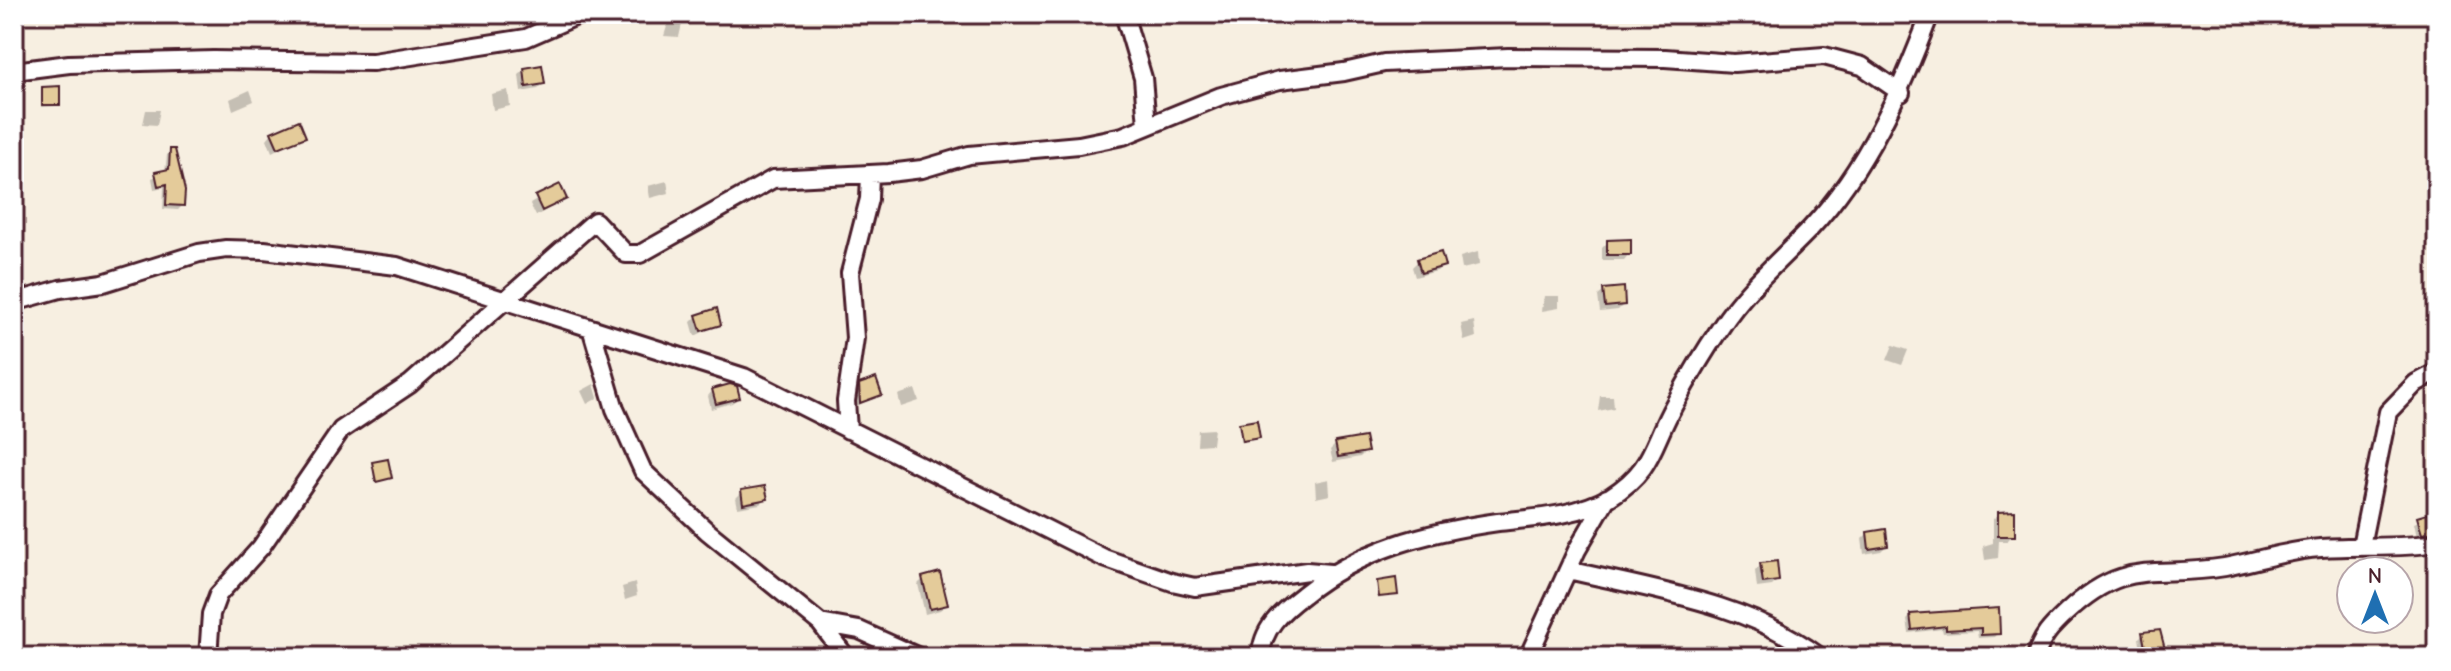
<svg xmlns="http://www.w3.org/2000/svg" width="2451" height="671" viewBox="0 0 2451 671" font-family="'Comic Neue',sans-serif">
	<rect width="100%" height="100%" fill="#f7efe1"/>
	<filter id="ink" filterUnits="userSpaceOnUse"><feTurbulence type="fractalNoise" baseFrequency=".0125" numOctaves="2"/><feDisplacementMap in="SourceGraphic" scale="16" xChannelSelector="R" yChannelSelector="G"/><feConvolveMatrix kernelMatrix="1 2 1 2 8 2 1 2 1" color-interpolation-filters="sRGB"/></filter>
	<g filter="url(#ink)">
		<path fill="#0003" d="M668 23 682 24 679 37 664 36Z
			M525 70 543 84 538 89 521 92 519 75Z
			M43 89 58 104 56 106 41 107Z
			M250 90 254 101 233 110 230 99Z
			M508 90 510 106 493 110 491 94Z
			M146 110H160L157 125 143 124Z
			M272 133 304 136 272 152 267 139Z
			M171 151 182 206 178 210 163 209 164 187 154 189 152 178 165 172 167 155Z
			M667 181 669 193 650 198 648 186Z
			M559 187 565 199 536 216 530 204Z
			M1608 242 1629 254 1624 260H1602V248Z
			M1478 252 1479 265 1462 269 1460 257Z
			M1418 261 1443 265 1437 271 1415 277 1412 267Z
			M1604 291 1623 305 1618 310 1600 312 1598 296Z
			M1544 296H1559V308L1542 311Z
			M697 316 719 324 695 336 691 322Z
			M1474 321 1476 337 1464 341 1461 324Z
			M1893 345 1908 350 1902 365 1887 360Z
			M594 384 598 398 587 404 581 391Z
			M861 386 880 394 855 407V392Z
			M915 389 919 401 901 407 898 395Z
			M713 390 738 398 732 403 711 409 708 396Z
			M1600 396H1613L1614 408 1598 411Z
			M1240 425 1258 438 1240 442Z
			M1214 429 1212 444 1197 445 1198 430Z
			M1336 444 1366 451 1360 457 1333 462 1330 450Z
			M373 464 390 478 374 483Z
			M1329 479 1330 495 1316 498 1315 482Z
			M742 492 766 499 760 504 738 508 736 498Z
			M2437 513V533L2417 537 2414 523Z
			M1999 514 2013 535 2007 541H1999L1998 558 1985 560 1983 546 1993 543V519Z
			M1867 534 1886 546 1881 551 1864 554 1862 539Z
			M1761 565 1777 581 1772 586 1757 588 1755 571Z
			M923 579 946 605 940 610 925 614 918 584Z
			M635 583 637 596 625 600 622 587Z
			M1378 583 1396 594 1377 599Z
			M1997 610 1998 633 1994 637 1978 638 1977 631 1943 633 1942 629 1909 633 1907 620 1911 616Z
			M2143 634 2165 657H2142L2139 638Z"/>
		<path fill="#e4cb9a" stroke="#4a1f2b" stroke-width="2" d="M542 65 545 84 526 87 524 68Z
			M60 86V105H42V87Z
			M299 120 306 137 278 148 271 132Z
			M170 149H175L185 191 184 206 166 205 167 184 158 186 155 172 169 169Z
			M560 184 567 199 542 211 535 196Z
			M1631 239V255H1607V240Z
			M1441 252 1445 266 1421 273 1417 259Z
			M1624 287 1625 305 1605 307 1603 289Z
			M717 308 721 325 701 331 696 315Z
			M876 378 882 395 860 403 859 384Z
			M730 384 737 386 740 398 716 404 712 389Z
			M1257 420 1260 438 1242 441 1239 423Z
			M1365 437 1368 452 1338 457 1335 442Z
			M388 459 392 478 376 482 372 462Z
			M765 486 768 499 743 504 741 490Z
			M2015 511V536H1998V512Z
			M2437 511V532L2422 534 2417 517Z
			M1886 529 1888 546 1869 549 1867 532Z
			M1777 561 1779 581 1763 583 1760 563Z
			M940 572 948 605 930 609 922 577Z
			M1396 578 1398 595 1379 597 1377 581Z
			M1999 608 2000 634 1981 635V628L1946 630V626L1912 630 1910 614Z
			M2160 630 2167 657H2125V652L2145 647 2142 632Z"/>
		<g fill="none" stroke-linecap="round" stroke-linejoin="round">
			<g stroke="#4a1f2b" stroke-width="22">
				<path id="street" d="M1124 14 1143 78 1147 125
					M14 71 69 64 213 60 373 62 526 38 581 14
					M14 302 60 289 103 283 199 253 226 249 264 250 397 266 744 377 1104 558 1172 582 1195 587 1307 571 1330 573
					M592 331 615 409 643 471 707 531 820 623 846 657
					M848 430 846 401 855 338 850 273 869 199 870 174
					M2361 546 2388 412 2416 383 2437 372
					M1568 570C1654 590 1748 603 1820 657
					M820 623 859 630 919 657
					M208 657 211 614 218 595 261 547 341 430 410 384 595 221 626 254H640L773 179 889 173 922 169 969 155 1079 145 1123 136 1221 96 1280 80 1344 72 1384 63 1508 57 1665 58 1734 63 1824 56 1862 66 1901 93
					M1261 657C1261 629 1282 611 1303 595 1360 549 1427 532 1498 522 1534 518 1578 516 1610 497 1654 469 1651 446 1674 405 1688 379 1704 352 1721 327 1745 290 1779 261 1810 229 1867 168 1901 91 1930 14
					M1528 657 1577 550 1607 498
					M2036 657C2041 637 2051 627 2066 613 2127 556 2153 579 2225 567 2257 561 2288 550 2321 548 2360 545 2399 549 2437 543"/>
			</g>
			<use href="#street" stroke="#fff" stroke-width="16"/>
		</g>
	</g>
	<rect width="2451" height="671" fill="none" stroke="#fff" stroke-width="48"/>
	<rect x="24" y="24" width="2403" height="623" fill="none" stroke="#4a1f2b" stroke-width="3" filter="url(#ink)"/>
	<g transform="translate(2375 595)"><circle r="38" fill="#ffffff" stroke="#b7a5aa" stroke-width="2"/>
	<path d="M0-6L14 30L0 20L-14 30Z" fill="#1f6fb2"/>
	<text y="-12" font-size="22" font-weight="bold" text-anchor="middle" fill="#4a1f2b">N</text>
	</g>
</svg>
